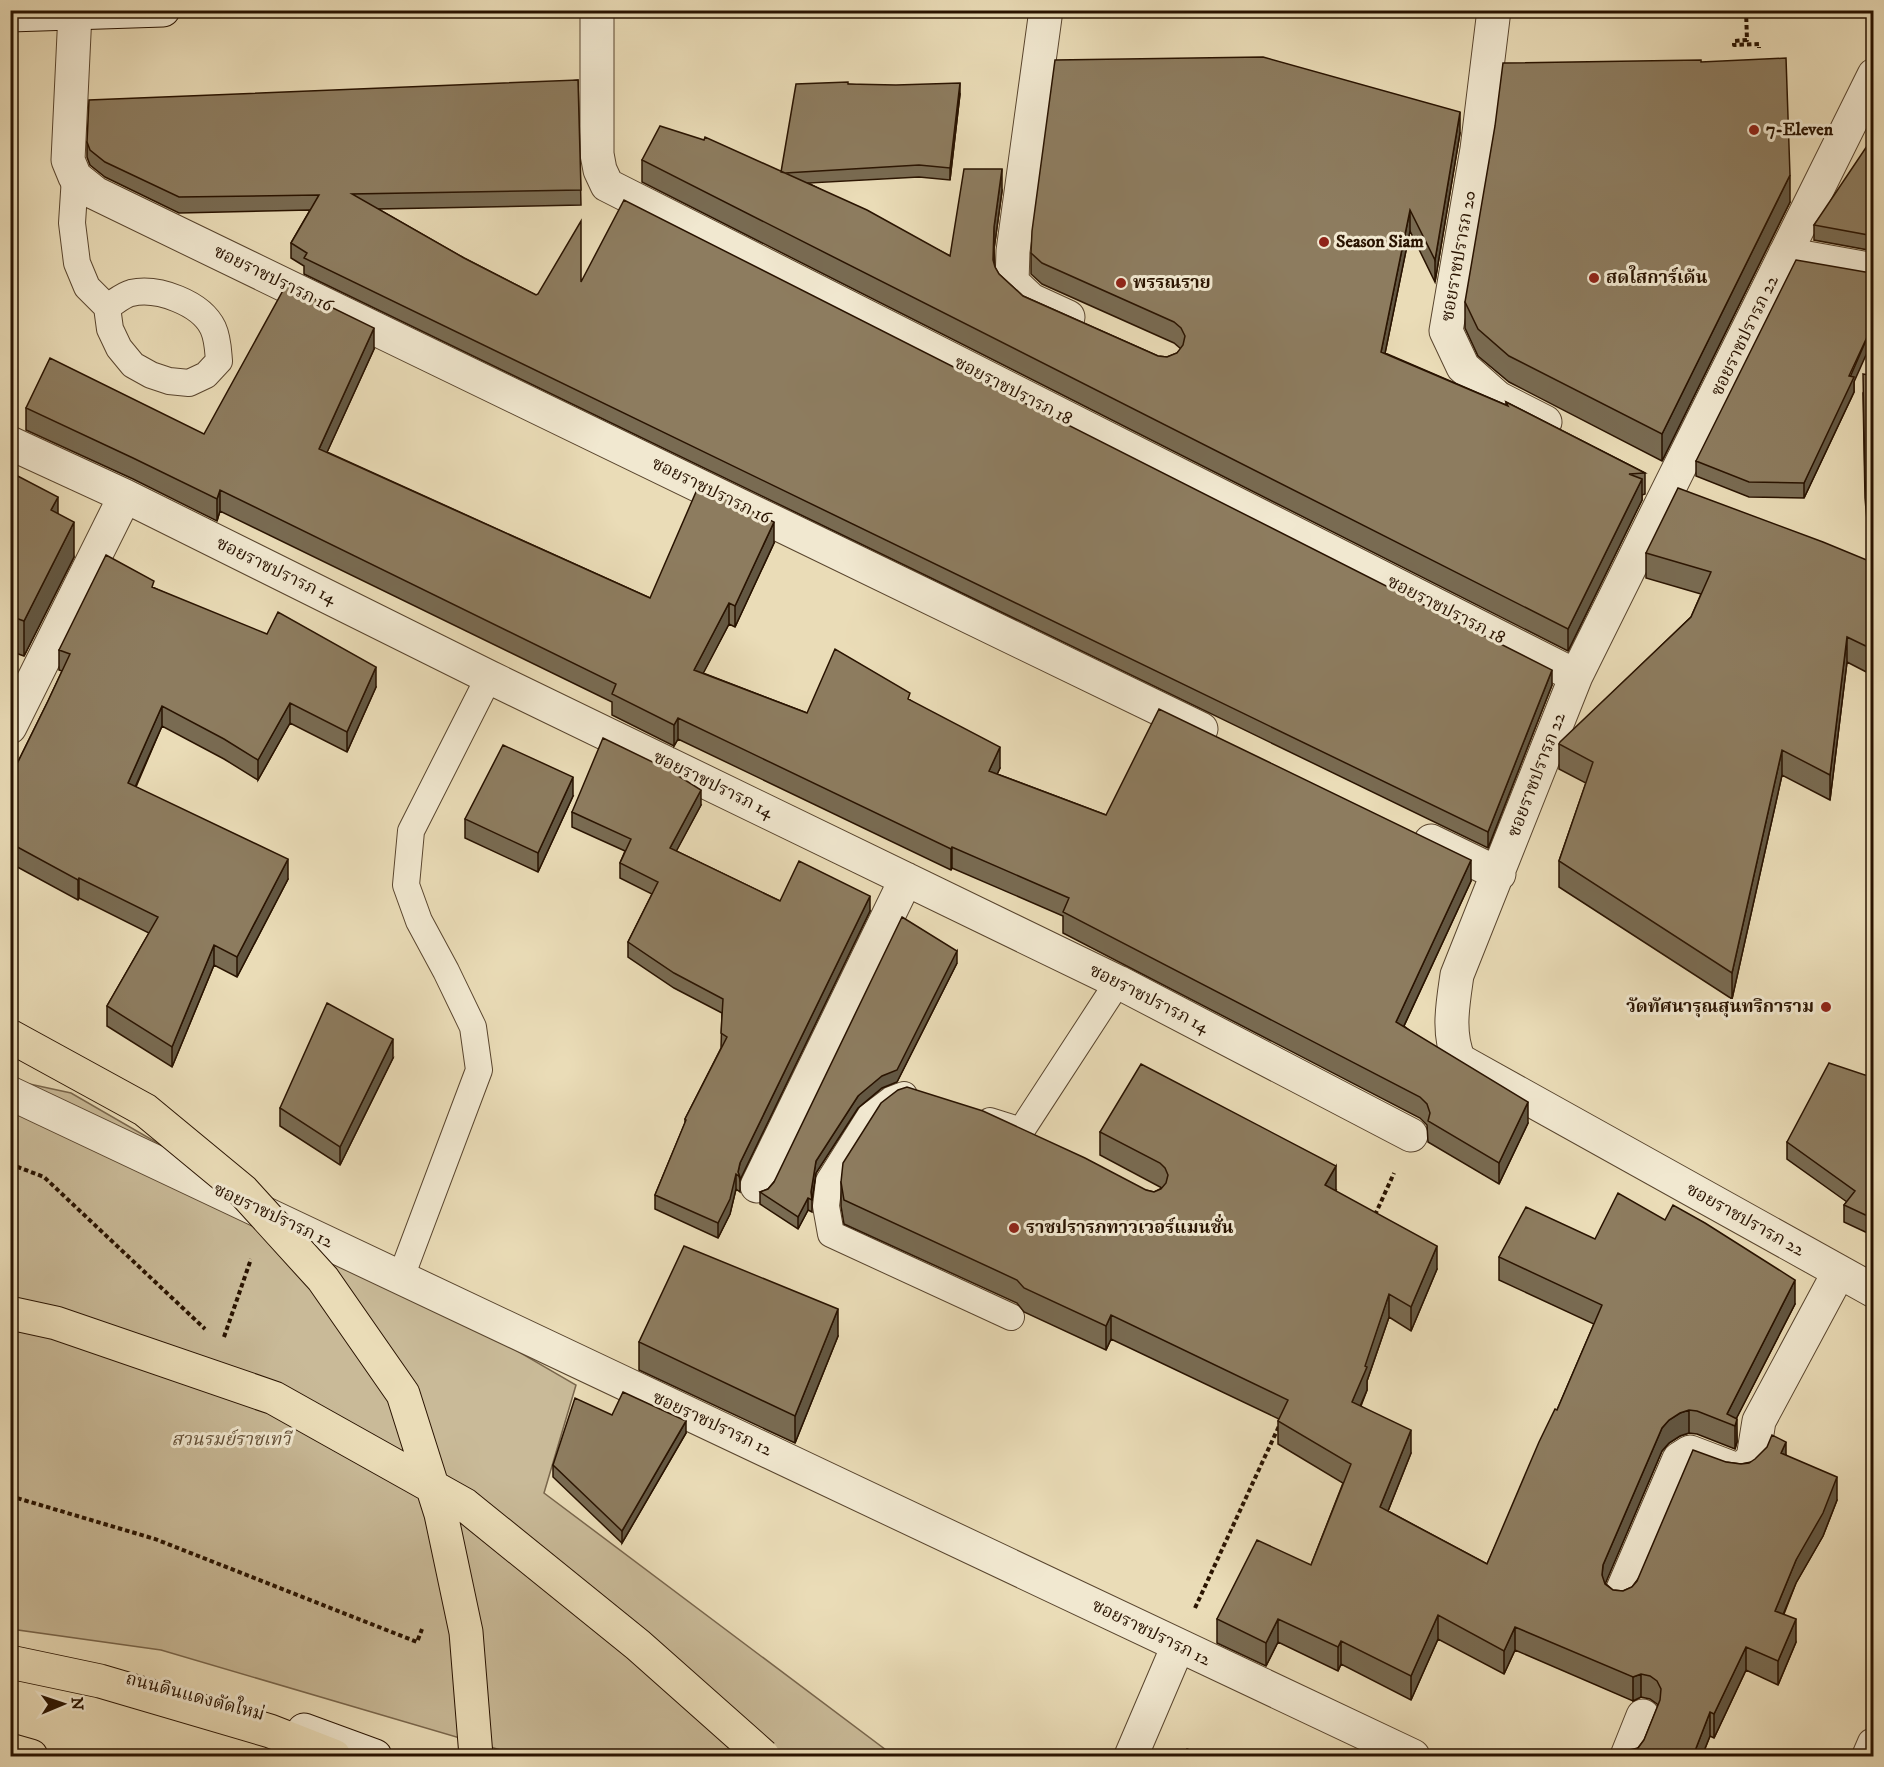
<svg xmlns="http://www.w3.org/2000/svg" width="1884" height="1767" viewBox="0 0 1884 1767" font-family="'IM FELL DW Pica','Noto Serif Thai',serif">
	<rect width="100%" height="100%" fill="#eadcb7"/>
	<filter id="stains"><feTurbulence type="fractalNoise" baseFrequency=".00333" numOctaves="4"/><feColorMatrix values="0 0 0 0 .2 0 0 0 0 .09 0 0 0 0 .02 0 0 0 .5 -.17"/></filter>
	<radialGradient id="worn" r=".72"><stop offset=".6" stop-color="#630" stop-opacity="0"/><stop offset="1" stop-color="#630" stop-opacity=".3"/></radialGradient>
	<path fill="#c9ba98" stroke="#79664c" stroke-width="1.5" d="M11 1080 71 1093 576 1385 544 1493 894 1756H521L161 1650 11 1629Z"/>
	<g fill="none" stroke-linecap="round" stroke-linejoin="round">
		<g stroke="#59452e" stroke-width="28">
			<path id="lane" d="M75 177 72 223 77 263 87 287 107 307 110 329 119 348 133 365 151 375 169 381 189 383 206 375 219 361C218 350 218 339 213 328 201 303 158 287 131 293 123 295 114 303 107 307
				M904 1095 891 1100 870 1116 829 1181 826 1206 831 1234 1011 1317
				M990 1121 1021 1131 1118 982
				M401 1277 479 1070 473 1027 446 971 419 921 406 885 411 831 489 677
				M1865 1756 1871 1742 1874 1743"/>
		</g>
		<g stroke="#59452e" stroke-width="35">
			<path id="street" d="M597 10V154L600 170 607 185 1576 676
				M1046 10 1013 251 1012 282 1031 300 1068 317
				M1494 10 1477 149 1446 331 1463 367 1498 398 1545 422
				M75 13 68 160 75 177 95 193 1201 729
				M1874 75 1576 676 1457 975C1453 1003 1447 1033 1459 1060L1874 1291
				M1785 254 1874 270
				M10 443 125 496 489 677 1118 982 1411 1135
				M10 727 125 496
				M1431 841 1499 874
				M10 1093 1413 1756
				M757 1186 906 879
				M1620 1596 1679 1459 1690 1452 1732 1468 1742 1469 1753 1458 1759 1421 1839 1272
				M1131 1756 1178 1646
				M1627 1756 1643 1716"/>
		</g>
		<g stroke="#291300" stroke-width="35">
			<path id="secondary" d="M10 15 163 10
				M304 1730 375 1756"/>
		</g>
		<g stroke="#291300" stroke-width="35">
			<path id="highway" d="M10 1662 100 1681 270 1731 334 1756
				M10 1750 31 1756"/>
		</g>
		<path stroke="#291300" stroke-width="4" stroke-dasharray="4.5 3" stroke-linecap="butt" d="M1746 10 1747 40 1734 41V45L1759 44V48
			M10 1164 44 1177 205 1329
			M1375 1215 1394 1173
			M224 1337 251 1259
			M10 1496 155 1539 417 1642 422 1629
			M1195 1608 1280 1424"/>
		<use href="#lane" stroke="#f1e8d0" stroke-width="26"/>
		<use href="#street" stroke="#f1e8d0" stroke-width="33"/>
		<use href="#secondary" stroke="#f1e8d0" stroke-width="33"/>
		<use href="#highway" stroke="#eadcb7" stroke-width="33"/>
		<g stroke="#291300" stroke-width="35" stroke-linecap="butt">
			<path id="highway-bridge" d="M10 1036 145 1110 243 1191 323 1279 403 1394 441 1514 466 1632 476 1756
				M10 1313 56 1323 274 1398 465 1505 638 1645 763 1756"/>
		</g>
		<use href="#highway-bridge" stroke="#eadcb7" stroke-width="33"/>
	</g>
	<path fill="#796b52" stroke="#291300" stroke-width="1.5" d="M1701 62 1790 202 1662 461 1509 382 1478 356 1465 328V302Z
		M578 80 581 205 378 209 464 258 536 295 581 282 1552 685 1488 848 304 274V266L291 258V243L310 210 179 213 105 177 90 165 87 157V142Z
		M848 84 960 94 950 180 919 177 808 183 950 256 1002 191 994 249 995 267 999 274 1023 296 1158 356 1167 357 1177 353 1181 349 1174 343 1042 284 1031 274V253L1460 133 1435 282 1410 231 1385 353 1506 405V402L1645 473V494L1642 495V500L1568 651 642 182V160L781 172Z
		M1874 146V251L1814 240V225Z
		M374 349 327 452 650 598 774 543 735 627 729 624 703 673 807 713 910 700 1000 768 997 774 1106 815 1471 881 1404 1026 1528 1123 1499 1184 1428 1142 1427 1125 1420 1118 1063 933V916L952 868 951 870 678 739 674 746 612 715V702L220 511 217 521 133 479 26 430V408L204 434Z
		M1874 376V543H1869L1865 498 1863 393Z
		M1854 382V392L1804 498 1749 497 1696 476V461Z
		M10 472 58 514 74 557 24 656 10 651Z
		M1646 553 1874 563V676L1847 662 1830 800 1782 775 1732 999 1559 887V861L1586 783 1559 769V744L1691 617 1701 594 1646 578Z
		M154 588 376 687 347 752 290 723 258 780 224 759 162 726 136 787 288 879 237 977 214 965 172 1067 107 1026V1006L149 933 79 898 78 900 10 863V778L48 701 62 671 59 670V650Z
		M573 796 538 872 465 838V819Z
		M701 805 676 851 780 901 870 911 740 1178V1192L736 1189 730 1214 718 1238 655 1209V1195L685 1123V1119L721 1048 722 1013 674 988 628 957V942L652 894 620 878V863L625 851 572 827V812Z
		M957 963 897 1082 882 1088 858 1108 816 1173 812 1200V1212L808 1210 798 1229 760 1204V1192L768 1189Z
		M393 1058 340 1165 280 1126V1108Z
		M1874 1078V1236L1844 1222V1205L1847 1202 1787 1159V1142Z
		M1100 1132 1336 1190 1335 1191 1437 1269 1411 1331 1389 1317 1367 1381V1390L1361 1406 1411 1453 1388 1511 1487 1564 1557 1410 1594 1324 1499 1280V1257L1595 1239 1795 1304 1736 1419 1737 1442 1735 1449 1697 1434 1689 1433 1680 1436 1669 1443 1662 1451 1605 1583 1613 1590 1623 1591 1632 1587 1726 1462 1741 1464 1786 1455 1837 1500 1823 1536 1796 1583 1784 1614 1796 1642 1778 1685 1746 1670 1714 1738 1710 1736 1702 1756H1624L1638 1748 1644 1740 1658 1706 1657 1704 1650 1699 1641 1697 1633 1701 1515 1650 1504 1674 1438 1639 1411 1700 1341 1664 1338 1671 1278 1642 1266 1666 1217 1643V1619L1311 1565 1343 1483 1278 1444V1421L1279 1419 1111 1339 1106 1350 1024 1312 1017 1303 844 1224 841 1206V1182L1146 1190 1154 1192 1162 1188 1100 1155Z
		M838 1336 795 1443 639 1370V1342Z
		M612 1415 686 1433 622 1543 553 1477V1465Z"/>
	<path fill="#635742" stroke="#291300" stroke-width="1.5" d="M960 83V94L950 180V168Z
		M1460 112V133L1435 282V260Z
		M1002 169V191L994 249 993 281 994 227Z
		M1790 175V202L1662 461V434Z
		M1410 210V231L1381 373V352Z
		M1874 322V337L1854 382V392L1804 498V483Z
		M374 328V349L319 470V449Z
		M1642 479V500L1568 651V629Z
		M220 490V511L217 521V499Z
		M58 497V532L51 510Z
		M74 522V557L24 656V621Z
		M774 522V543L735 627V606Z
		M729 603V624L694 691V670Z
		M1847 637V662L1830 800V775Z
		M376 667V687L347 752V732Z
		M1552 670V685L1488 848V832Z
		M290 703V723L258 780V760Z
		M162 706V726L128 803V783Z
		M678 718V739L674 746V725Z
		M1000 747V768L989 792V771Z
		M1782 750V775L1732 999V973Z
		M573 777V796L538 872V853Z
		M701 790V805L670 863V848Z
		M952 847V868L951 870V849Z
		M288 859V879L237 977V957Z
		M1471 860V881L1396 1043V1022Z
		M79 878V898L78 900V880Z
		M870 896V911L740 1180 738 1172 740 1163Z
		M214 945V965L172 1067V1047Z
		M957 951V963L897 1082 882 1088 858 1108 816 1173 812 1200 811 1192 816 1161 858 1096Z
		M393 1039V1058L340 1165V1147Z
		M1528 1102V1123L1499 1184V1163Z
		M1336 1166V1190L1325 1208V1185Z
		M736 1174V1189L730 1214 718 1238V1223Z
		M808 1198V1210L798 1229V1217Z
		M1437 1246V1269L1411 1331V1307Z
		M1795 1280V1304L1733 1425 1727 1414Z
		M1389 1294V1317L1367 1381V1390L1352 1425V1402Z
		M838 1309V1336L795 1443V1416Z
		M1111 1315V1339L1106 1350V1326Z
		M1689 1410V1433L1680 1436 1669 1443 1662 1451 1603 1589 1602 1575 1603 1565 1662 1428 1669 1420 1680 1413Z
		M1737 1419V1442L1735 1449V1426Z
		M686 1421V1433L622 1543V1531Z
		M1411 1430V1453L1380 1531V1507Z
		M1786 1442V1465L1781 1453Z
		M1837 1477V1500L1823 1536 1796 1583 1775 1634V1611L1796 1560Z
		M1438 1615V1639L1411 1700V1676Z
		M1278 1619V1642L1266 1666V1643Z
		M1796 1619V1642L1778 1685V1661Z
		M1515 1627V1650L1504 1674V1651Z
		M1341 1641V1664L1338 1671V1647Z
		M1746 1647V1670L1714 1738V1714Z
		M1641 1674V1697L1633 1701V1677Z
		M1710 1712V1736L1702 1756H1693Z"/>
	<path fill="#8d7c5f" stroke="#291300" stroke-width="1.5" d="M1263 57 1460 112 1435 260 1410 210 1381 352 1508 406 1506 402 1645 473 1629 474 1642 479 1568 629 642 160 660 126 704 140 705 137 867 210 950 256 964 169H1002L994 227 993 260 995 267 999 274 1023 296 1158 356 1167 357 1177 353 1183 345 1185 336 1181 328 1174 322 1042 263 1031 253 1032 231 1055 60Z
		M1786 58 1790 175 1662 434 1509 356 1478 329 1465 302 1495 126 1503 63 1701 60V62Z
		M578 80 581 190 352 194 464 258 536 295 538 294 581 221V282L624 200 1552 670 1488 832 304 258 307 253 291 243 319 195 179 197 105 162 90 150 87 142 89 100Z
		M848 82V84L896 85 960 83 950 168 919 165 785 173 781 172 796 84Z
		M1869 143 1874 146V236L1814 225Z
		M1796 260 1871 273H1874V322L1849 376 1854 377 1804 483 1749 482 1696 461Z
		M286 285 374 328 319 449 650 598 699 485 774 522 735 606 729 603 694 670 807 713 835 649 910 693 908 699 1000 747 989 771 1106 815 1159 709 1471 860 1396 1022 1528 1102 1499 1163 1428 1121 1430 1113 1427 1104 1420 1097 1063 912 1069 898 952 847 951 849 678 718 674 725 612 694 616 684 220 490 217 499 133 458 26 408 50 358 204 434Z
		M1863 374 1874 376V524H1869L1865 480Z
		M10 472 58 497 51 510 74 522 24 621 10 616Z
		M1678 488 1823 542 1874 563V650L1847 637 1830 775 1782 750 1732 973 1559 861 1593 762 1559 744 1560 742 1691 617 1711 572 1646 553Z
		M106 555 154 581 152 587 267 634 278 612 376 667 347 732 290 703 258 760 224 739 162 706 128 783 288 859 237 957 214 945 172 1047 107 1006 158 917 79 878 78 880 10 843V778L48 701 70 654 59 650Z
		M603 738 669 770 701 790 670 848 780 901 799 861 870 896 740 1163 738 1172 740 1177 736 1174 730 1199 718 1223 655 1195 686 1120 685 1119 727 1037 721 1033 723 999 674 973 628 942 658 882 620 863 631 839 572 812Z
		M503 745 573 777 538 853 465 819Z
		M902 917 957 951 897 1070 882 1076 858 1096 816 1161 811 1192 812 1200 808 1198 798 1217 760 1192 768 1189 774 1182Z
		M327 1003 393 1039 340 1147 280 1108Z
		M1829 1063 1874 1078V1219L1844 1205 1855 1191 1787 1142Z
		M1141 1064 1336 1166 1325 1185 1437 1246 1411 1307 1389 1294 1365 1366 1367 1367 1352 1402 1411 1430 1380 1507 1487 1564 1539 1442 1555 1409 1557 1410 1602 1305 1499 1257 1526 1207 1595 1239 1618 1193 1665 1220 1673 1205 1705 1223 1795 1280 1727 1414 1737 1419 1735 1426 1697 1411 1689 1410 1680 1413 1669 1420 1662 1428 1603 1565 1602 1575 1605 1584 1613 1590 1623 1591 1632 1587 1637 1581 1693 1450 1726 1462 1741 1464 1749 1463 1755 1459 1767 1447 1772 1435 1786 1442 1781 1453 1837 1477 1823 1513 1796 1560 1775 1611 1796 1619 1778 1661 1746 1647 1714 1714 1710 1712 1693 1756H1624L1626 1751 1638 1748 1644 1740 1660 1700 1661 1689 1657 1681 1650 1676 1641 1674 1633 1677 1515 1627 1504 1651 1438 1615 1411 1676 1341 1641 1338 1647 1278 1619 1266 1643 1217 1619 1257 1540 1311 1565 1351 1464 1278 1421 1288 1400 1111 1315 1106 1326 1024 1288 1017 1280 844 1200 841 1182 843 1163 881 1103 898 1090 907 1087 983 1111 1085 1158 1146 1190 1154 1192 1161 1189 1166 1183 1168 1175 1165 1168 1160 1163 1100 1132Z
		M684 1246 838 1309 795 1416 639 1342Z
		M623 1392 686 1421 622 1531 553 1465 575 1398 612 1415Z
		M1187 1749 1206 1756H1183Z"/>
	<g fill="#8f2418" stroke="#f1e8d0" stroke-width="2">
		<circle cx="1754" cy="130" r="6"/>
		<circle cx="1324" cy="242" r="6"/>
		<circle cx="1594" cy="278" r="6"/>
		<circle cx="1121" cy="283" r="6"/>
		<circle cx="1826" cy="1007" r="6"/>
		<circle cx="1014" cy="1228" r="6"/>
	</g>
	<g text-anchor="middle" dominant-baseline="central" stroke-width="6" stroke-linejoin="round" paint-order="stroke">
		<g font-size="18" font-weight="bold" fill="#291300" stroke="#f1e8d0" text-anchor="start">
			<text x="1766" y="130">7-Eleven</text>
			<text x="1336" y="242">Season Siam</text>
			<text x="1606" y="278">สดใสการ์เด้น</text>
			<text x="1133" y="283">พรรณราย</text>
			<text x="1814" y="1007" text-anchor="end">วัดทัศนารุณสุนทริการาม</text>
			<text x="1026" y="1228">ราชปรารภทาวเวอร์แมนชั่น</text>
		</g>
		<g font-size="18" fill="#291300" stroke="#f1e8d0">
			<text transform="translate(1459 256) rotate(-80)">ซอยราชปรารภ 20</text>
			<text transform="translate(273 279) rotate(26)">ซอยราชปรารภ 16</text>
			<text transform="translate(1745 336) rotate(-64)">ซอยราชปรารภ 22</text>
			<text transform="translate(1013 391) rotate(27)">ซอยราชปรารภ 18</text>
			<text transform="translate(711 491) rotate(26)">ซอยราชปรารภ 16</text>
			<text transform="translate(276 571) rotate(26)">ซอยราชปรารภ 14</text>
			<text transform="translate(1446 610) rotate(27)">ซอยราชปรารภ 18</text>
			<text transform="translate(1537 775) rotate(-69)">ซอยราชปรารภ 22</text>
			<text transform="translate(713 785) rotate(26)">ซอยราชปรารภ 14</text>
			<text transform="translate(1149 999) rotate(27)">ซอยราชปรารภ 14</text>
			<text transform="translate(273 1216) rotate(25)">ซอยราชปรารภ 12</text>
			<text transform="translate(1745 1220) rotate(29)">ซอยราชปรารภ 22</text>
			<text transform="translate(712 1424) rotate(25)">ซอยราชปรารภ 12</text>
			<text transform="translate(1151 1633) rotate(26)">ซอยราชปรารภ 12</text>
			<text transform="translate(195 1697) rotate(15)">ถนนดินแดงตัดใหม่</text>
		</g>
		<g font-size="18" font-style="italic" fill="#614d35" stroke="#f1e8d0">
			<text x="231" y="1440">สวนรมย์ราชเทวี</text>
		</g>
	</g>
	<rect width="1884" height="1767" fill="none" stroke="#eadcb7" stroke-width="36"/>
	<rect x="12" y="12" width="1860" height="1743" fill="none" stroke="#291300" stroke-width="3"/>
	<rect x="18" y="18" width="1848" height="1731" fill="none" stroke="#291300" stroke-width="1.5"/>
	<g transform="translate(63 1704) rotate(88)" stroke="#f1e8d0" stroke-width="4.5" paint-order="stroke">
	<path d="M0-4.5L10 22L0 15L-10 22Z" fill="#291300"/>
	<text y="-9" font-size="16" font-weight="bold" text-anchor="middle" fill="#291300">N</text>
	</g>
	<rect width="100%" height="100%" filter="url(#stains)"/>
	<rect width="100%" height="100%" fill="url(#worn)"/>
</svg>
